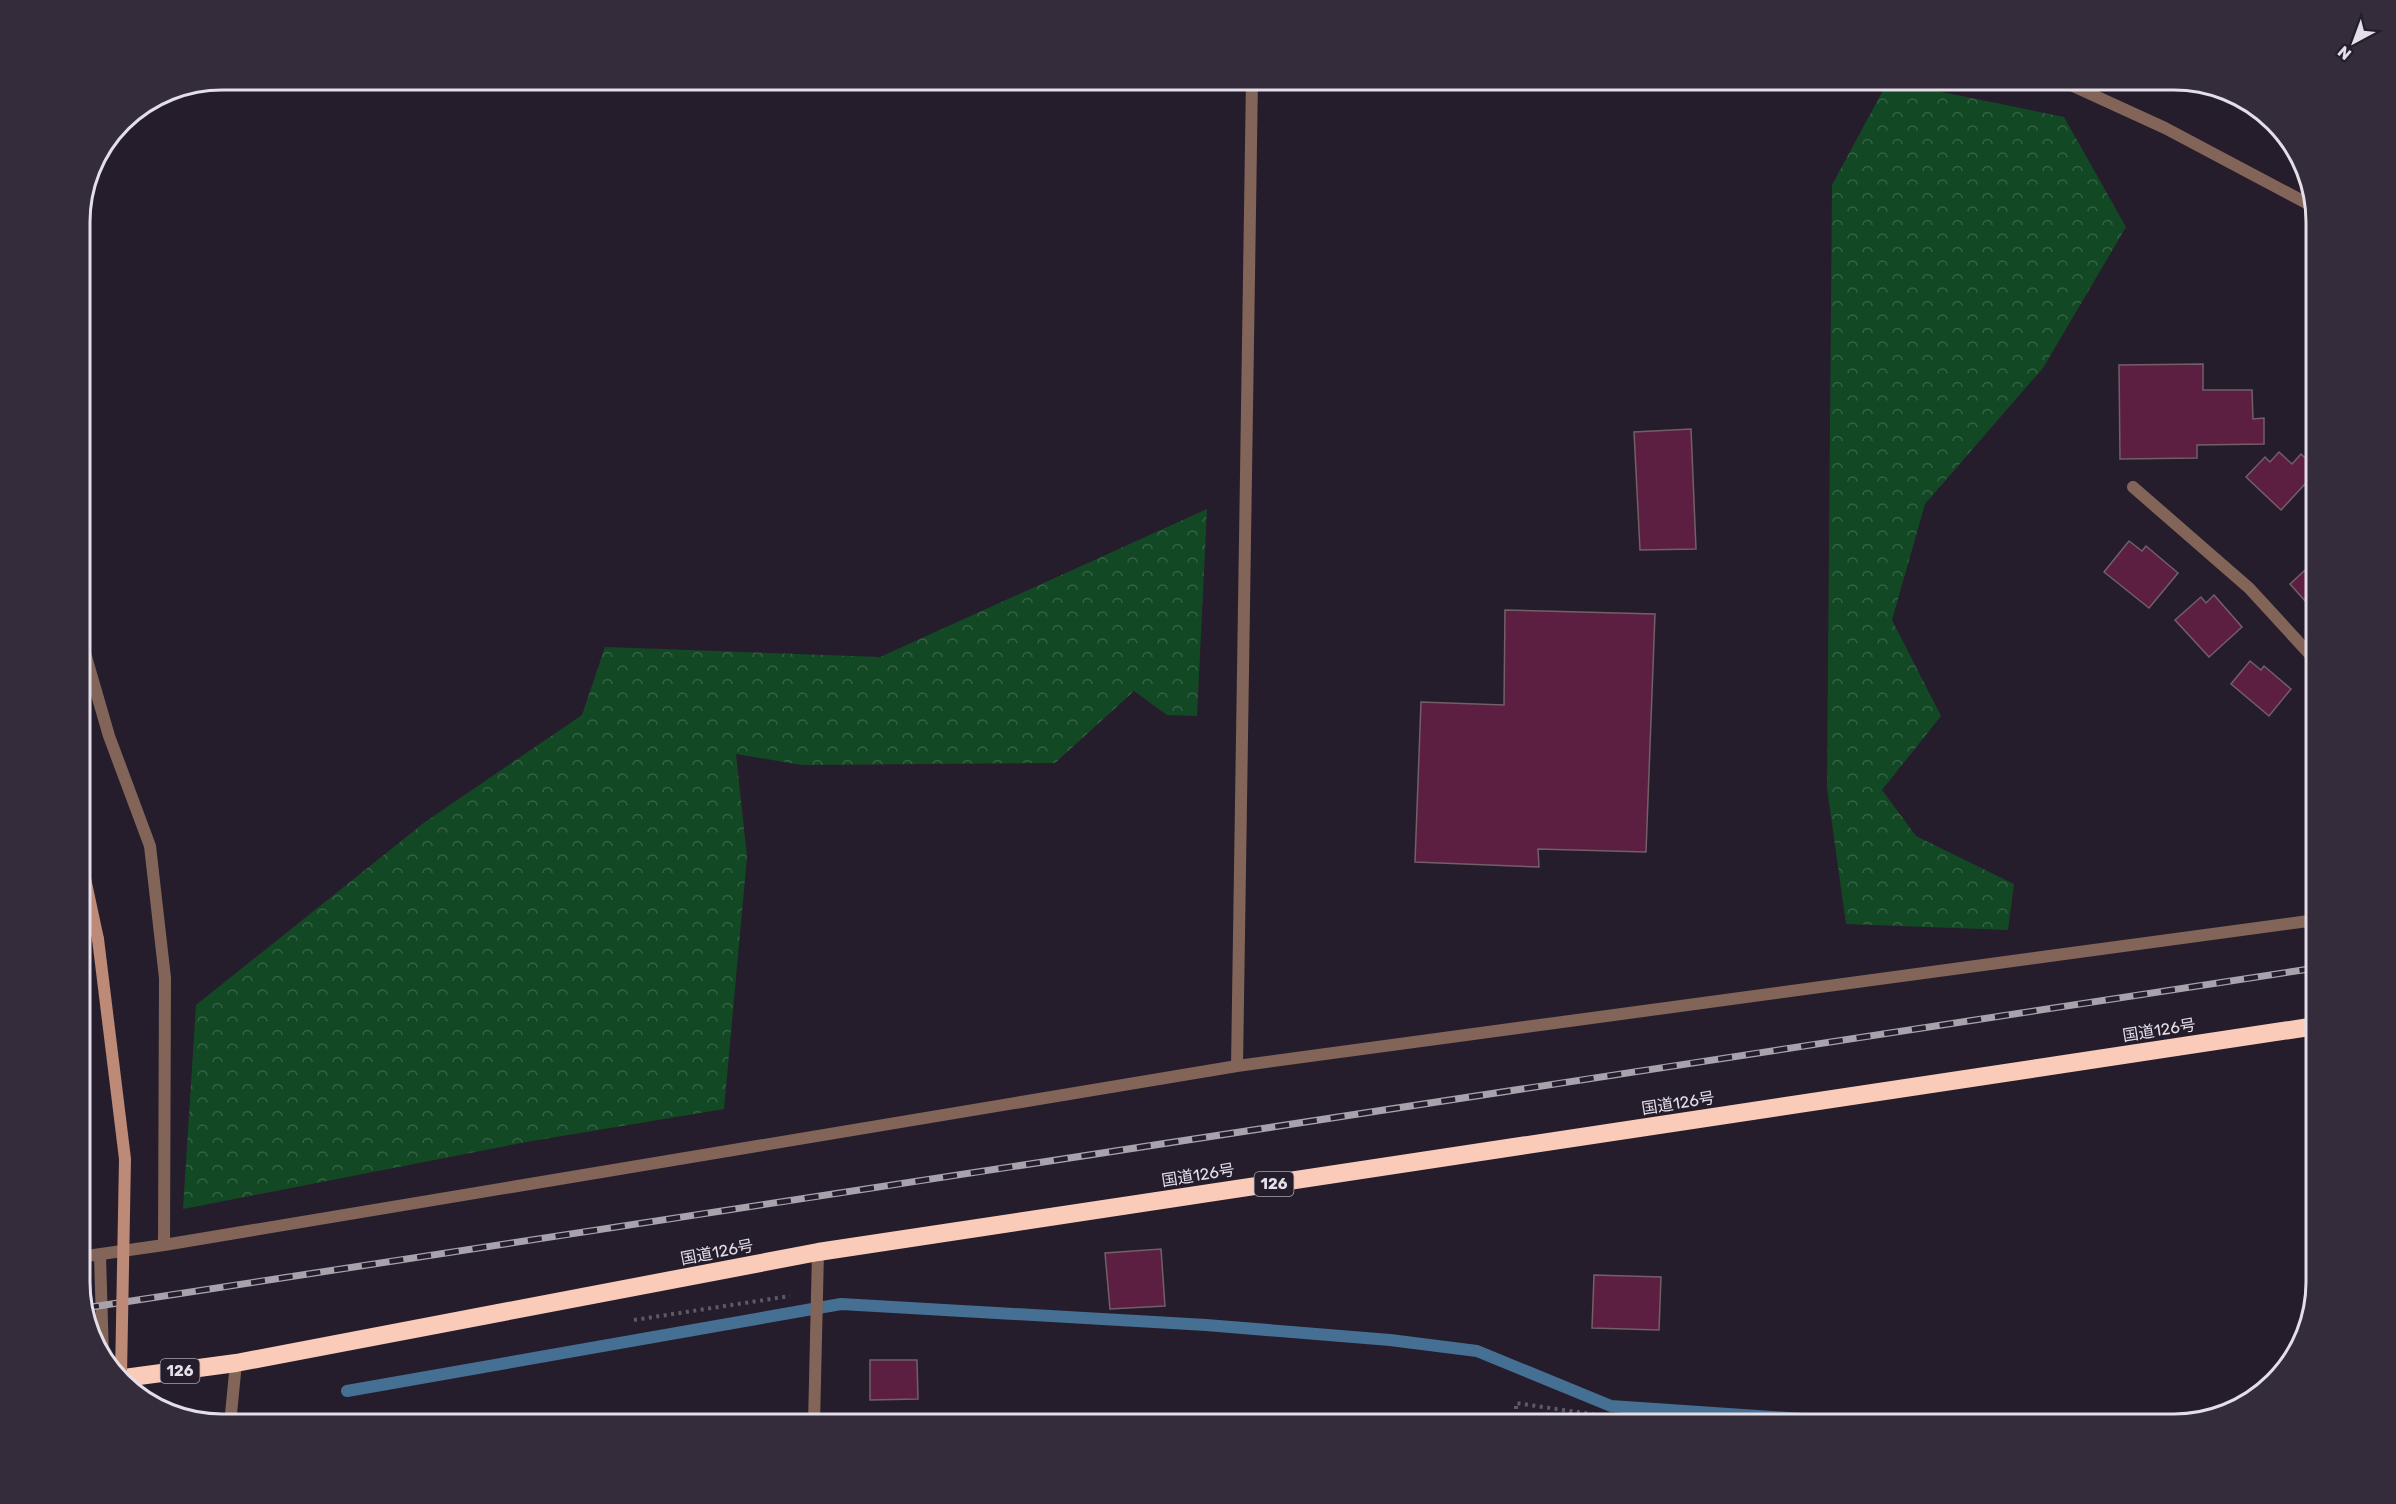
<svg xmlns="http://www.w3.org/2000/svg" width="2396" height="1504" viewBox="0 0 2396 1504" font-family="Rubik,'Noto Sans JP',sans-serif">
	<defs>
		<pattern id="forest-crowns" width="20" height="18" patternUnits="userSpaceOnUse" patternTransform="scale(1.5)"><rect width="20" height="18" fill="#134825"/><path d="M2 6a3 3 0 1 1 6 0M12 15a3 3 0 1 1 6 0" fill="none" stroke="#356245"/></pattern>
	</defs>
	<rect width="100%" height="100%" fill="#251d2b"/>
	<path fill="url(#forest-crowns)" d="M1888 81 2064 117 2126 227 2043 368 1925 504 1892 620 1941 716 1882 790 1916 836 2014 884 2008 930 1846 924 1827 788 1832 185Z
		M1207 509 1197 716 1167 715 1134 691 1055 763 802 765 736 754 747 857 724 1109 526 1142 183 1209 196 1005 425 822 582 715 605 647 880 657Z"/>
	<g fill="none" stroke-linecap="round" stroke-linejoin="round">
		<path stroke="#456f93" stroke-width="12" d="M347 1391 841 1304 1206 1325 1390 1340 1477 1351 1611 1406 1877 1424"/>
	</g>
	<path fill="#5c1f42" stroke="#725f68" stroke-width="1.5" d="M2203 364V390H2252L2253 419 2264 418V444L2197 445V458L2120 459 2119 365Z
		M1691 429 1696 549 1640 550 1634 432Z
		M2279 452 2292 464 2301 454 2316 468V472L2281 510 2246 477 2265 457 2270 462Z
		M2129 541 2142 551 2146 546 2178 573 2149 608 2104 572Z
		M2316 560V613L2290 584Z
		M2214 595 2242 627 2209 657 2175 620 2201 597 2206 603Z
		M1505 610 1655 614 1646 852 1538 849 1539 867 1415 862 1421 702 1504 705Z
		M2250 661 2261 670 2264 666 2291 689 2269 716 2231 684Z
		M1161 1249 1165 1306 1110 1309 1105 1253Z
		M1594 1275 1661 1277 1659 1330 1592 1328Z
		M870 1360H917L918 1399 870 1400Z"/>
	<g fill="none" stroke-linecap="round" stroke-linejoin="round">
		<path stroke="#5f5865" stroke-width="4" stroke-dasharray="3 4.5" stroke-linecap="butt" d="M634 1320 790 1296
			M1516 1424V1403L1658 1424"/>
		<path stroke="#836458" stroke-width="12" d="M2058 79 2165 128 2314 207
			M2133 487 2249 588 2316 661
			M80 636 109 736 150 846 165 978 164 1245
			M1237 1066 1252 79
			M80 1216 83 1257
			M100 1255 103 1357
			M80 1257 164 1245 1237 1066 2316 920
			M230 1424 236 1363
			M814 1424 818 1252"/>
		<path stroke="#bc8a77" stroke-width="12" d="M80 855 98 939"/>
		<path stroke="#fbcbb9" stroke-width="18" d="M124 1378 236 1363 818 1252 2316 1026"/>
		<g stroke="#a8a2ad" stroke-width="7">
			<path id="rail" d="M85 1308 2316 968"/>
		</g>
		<use href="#rail" stroke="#251d2b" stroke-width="4.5" stroke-dasharray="14" stroke-linecap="butt"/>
		<path stroke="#bc8a77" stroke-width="12" d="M98 939 125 1159 121 1376"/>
	</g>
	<g text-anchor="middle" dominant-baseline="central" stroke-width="4.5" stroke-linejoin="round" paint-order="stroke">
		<g fill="#251d2b" stroke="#aaa4af" stroke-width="1.5">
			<rect x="1254.5" y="1172" width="39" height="24" rx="4.5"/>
			<rect x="160.5" y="1359" width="39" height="24" rx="4.5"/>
		</g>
		<g font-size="15" font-weight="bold" fill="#e3dee8">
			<text x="1274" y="1184">126</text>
			<text x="180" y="1371">126</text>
		</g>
		<g font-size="16" fill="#e3dee8" stroke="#251d2b">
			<text transform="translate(2159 1030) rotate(-9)">国道126号</text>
			<text transform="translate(1678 1103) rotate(-9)">国道126号</text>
			<text transform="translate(1198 1175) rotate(-9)">国道126号</text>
			<text transform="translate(717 1252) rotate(-11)">国道126号</text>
		</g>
	</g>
	<path d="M0 0H2396V1504H0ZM222 90H2174A132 132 0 0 1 2306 222V1282A132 132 0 0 1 2174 1414H222A132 132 0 0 1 90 1282V222A132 132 0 0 1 222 90Z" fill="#342c3a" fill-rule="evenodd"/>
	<path fill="none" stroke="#e3dee8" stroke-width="3" d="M222 90H2174A132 132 0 0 1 2306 222V1282A132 132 0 0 1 2174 1414H222A132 132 0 0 1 90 1282V222A132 132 0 0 1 222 90Z"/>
	<g transform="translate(2354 42) rotate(221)" stroke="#251d2b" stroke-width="4.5" paint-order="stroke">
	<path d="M0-4.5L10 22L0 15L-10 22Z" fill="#e3dee8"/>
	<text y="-9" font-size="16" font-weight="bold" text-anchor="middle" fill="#e3dee8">N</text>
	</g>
</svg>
